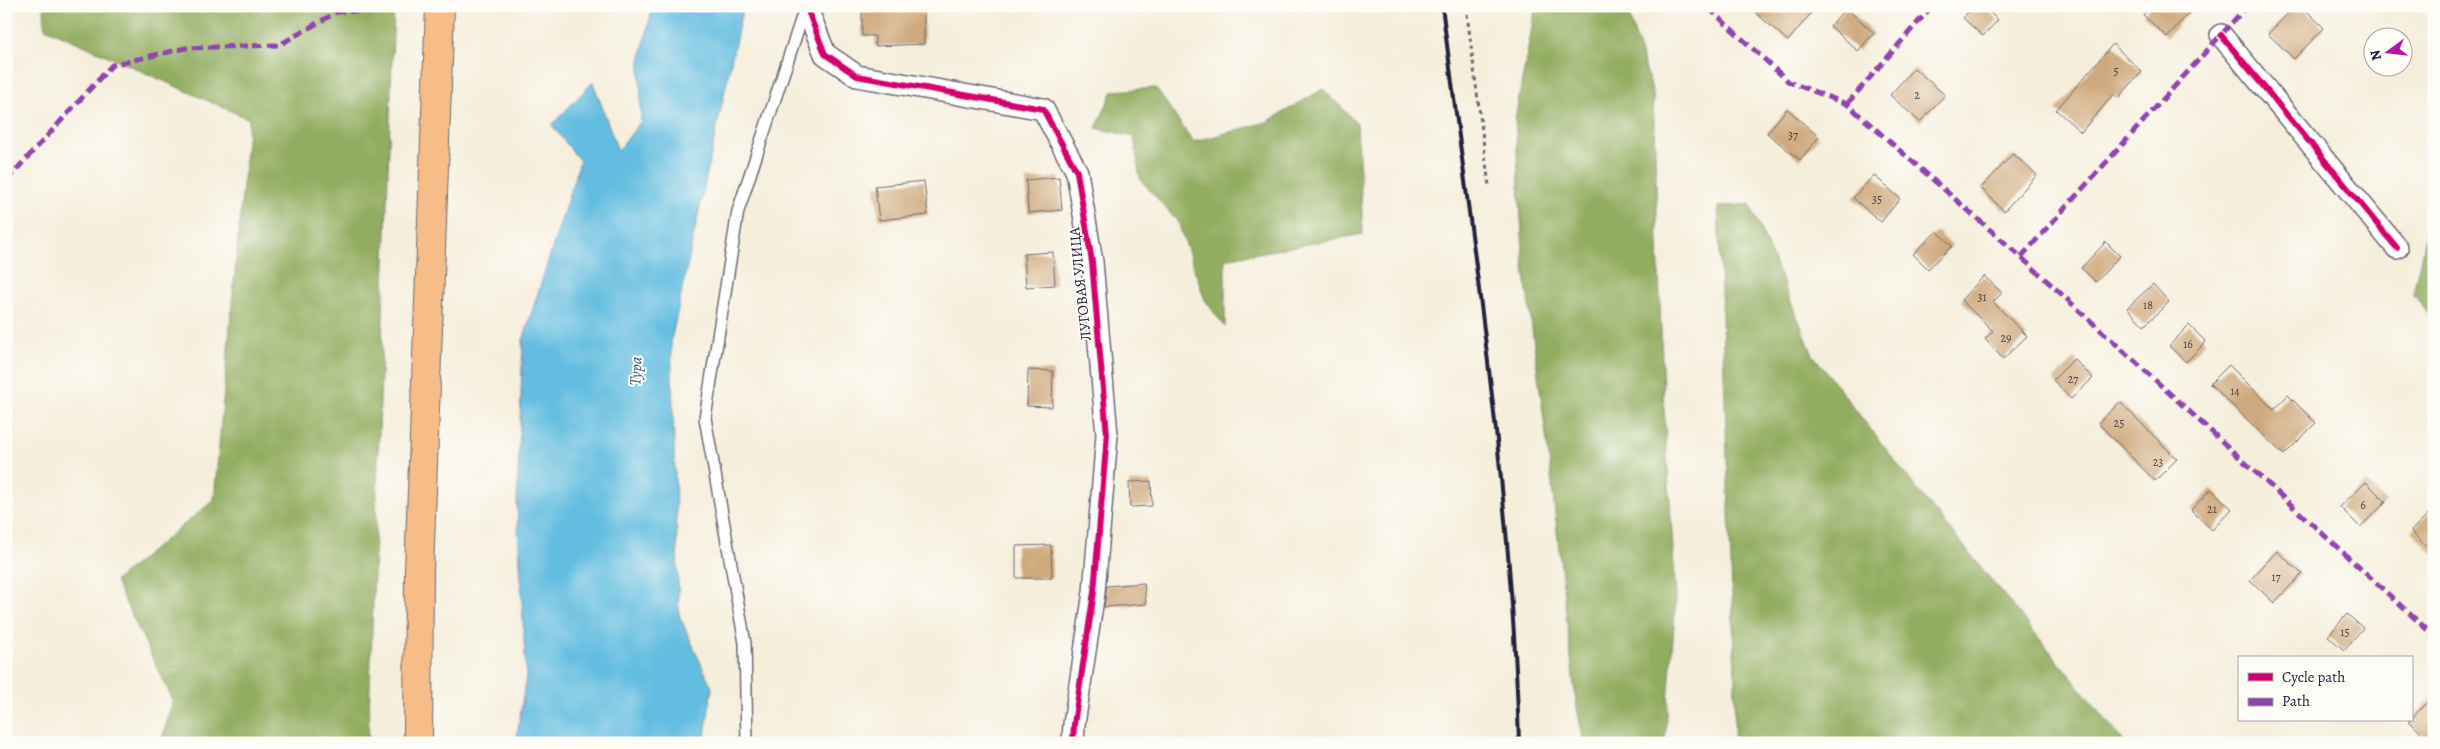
<svg xmlns="http://www.w3.org/2000/svg" width="2440" height="749" viewBox="0 0 2440 749" font-family="Alegreya,serif">
	<rect width="100%" height="100%" fill="#fdfcf7"/>
	<filter id="ink" filterUnits="userSpaceOnUse"><feTurbulence type="fractalNoise" baseFrequency=".02" numOctaves="2"/><feDisplacementMap in="SourceGraphic" scale="10" xChannelSelector="R" yChannelSelector="G"/><feConvolveMatrix kernelMatrix="1 2 1 2 8 2 1 2 1" color-interpolation-filters="sRGB"/></filter>
	<filter id="wash" filterUnits="userSpaceOnUse"><feTurbulence type="fractalNoise" baseFrequency=".0096" numOctaves="4" result="noise"/><feDisplacementMap in="SourceGraphic" scale="20" xChannelSelector="R" yChannelSelector="G"/><feGaussianBlur stdDeviation="1.12" result="paint"/><feColorMatrix in="noise" values="0 0 0 0 0 0 0 0 0 0 0 0 0 0 0 0 0 1.4 0 .05"/><feComposite in="paint" operator="in"/></filter>
	<g filter="url(#wash)">
		<rect width="100%" height="100%" fill="#f5eedb"/>
		<path fill="#93ad60" stroke="#5a684e" d="M44 6H394L368 743H161L173 700 115 581 214 500 249 119 45 28Z
			M1536 6H1626L1653 93 1663 391 1676 598 1665 743H1584L1576 703 1549 458 1524 267 1515 119Z
			M1156 88 1193 142 1267 122 1323 89 1357 123 1363 234 1225 259V327L1205 300 1178 222 1140 179 1134 137 1096 128 1113 91Z
			M2434 196V320L2413 294Z
			M1750 204 1813 355 1916 488 2125 743H1734L1735 677 1718 207Z"/>
		<path fill="#63bde0" stroke="#42708e" d="M653 6H743L671 341 679 615 712 688 704 743H516L526 677 517 505 523 340 580 161 552 125 593 82 618 151 641 121 640 61Z"/>
		<g id="blocks">
			<path fill="#cfa97d" d="M1748 6H1817L1788 41Z
				M1973 6H1983L1998 20 1983 36 1963 18Z
				M2151 6H2195L2167 37 2143 15Z
				M2295 6H2302L2324 28 2294 59 2268 34Z
				M1846 8 1874 33 1858 51 1830 26Z
				M862 10H924V44L875 46V36H862Z
				M2113 44 2142 72 2118 98 2114 94 2081 132 2056 110Z
				M1914 68 1945 95 1920 122 1890 95Z
				M1787 109 1819 137 1800 160 1767 133Z
				M2013 154 2037 175 2004 211 1981 188Z
				M1874 175 1900 199 1881 222 1853 198Z
				M1059 177 1062 210 1028 213 1026 180Z
				M924 181 928 215 879 220 875 186Z
				M1937 231 1952 246 1928 269 1913 254Z
				M2106 242 2120 256 2096 282 2081 268Z
				M1053 252 1055 285 1026 287 1024 254Z
				M1984 276 2002 293 1993 302 2027 336 2003 359 1985 339 1993 331 1961 300Z
				M2153 284 2169 302 2144 326 2127 308Z
				M2189 325 2206 342 2186 362 2169 346Z
				M2074 359 2093 378 2071 399 2053 380Z
				M2229 365 2274 410 2288 395 2316 423 2284 455 2210 384Z
				M1028 370 1053 371 1052 407 1027 406Z
				M2120 402 2177 459 2155 481 2098 423Z
				M1151 481 1152 506 1130 507 1129 482Z
				M2366 482 2386 502 2360 527 2340 507Z
				M2211 489 2232 509 2212 530 2191 510Z
				M2434 508V555L2411 531Z
				M1051 545 1052 578H1016V546Z
				M2277 551 2302 574 2274 603 2250 580Z
				M1144 583 1146 604 1104 607 1107 586Z
				M2347 614 2363 628 2344 650 2328 636Z
				M2434 695V743H2432L2409 721Z"/>
		</g>
	</g>
	<g filter="url(#ink)">
		<use href="#blocks" fill-opacity="0" stroke="#6c6973" stroke-width="1"/>
		<g fill="none" stroke-linecap="round" stroke-linejoin="round">
			<g stroke="#6c6973" stroke-width="14">
				<path id="service" d="M747 743 745 643 705 418 738 211 805 8"/>
			</g>
			<g stroke="#6c6973" stroke-width="24">
				<path id="minor" d="M806 6 825 54 857 76 1043 109 1077 172 1092 262 1107 435 1094 592 1074 724 1073 743
					M2221 35 2397 248"/>
			</g>
			<g stroke="#6c6973" stroke-width="30">
				<path id="primary" d="M418 743 419 571 440 6"/>
			</g>
			<path stroke="#6c6973" stroke-width="3" stroke-dasharray="4 4" stroke-linecap="butt" d="M1466 6 1489 186"/>
			<use href="#service" stroke="#fff" stroke-width="11"/>
			<use href="#minor" stroke="#fff" stroke-width="21"/>
			<use href="#primary" stroke="#f7bd88" stroke-width="28"/>
			<path stroke="#22223b" stroke-width="4" d="M1442 6C1473 251 1512 496 1519 743"/>
			<path stroke="#8e44ad" stroke-width="5" stroke-dasharray="10 5" stroke-linecap="butt" d="M1712 6V11L1789 82 1847 104 2021 257 2434 636
				M1847 104 1932 6
				M6 181 112 65 186 48 279 45 337 12 440 7
				M2021 257 2247 6"/>
			<g stroke="#fdfcf7" stroke-width="9">
				<path id="cycleway" d="M806 6 825 54 857 76 1043 109 1077 172 1092 262 1107 435 1094 592 1074 724 1073 743
					M2221 35 2397 248"/>
			</g>
			<use href="#cycleway" stroke="#d6006c" stroke-width="6"/>
		</g>
	</g>
	<g text-anchor="middle" dominant-baseline="central" stroke-width="4" stroke-linejoin="round" paint-order="stroke">
		<g font-size="12" fill="#4d444c">
			<text x="2116" y="71">5</text>
			<text x="1917" y="95">2</text>
			<text x="1793" y="135">37</text>
			<text x="1877" y="199">35</text>
			<text x="1982" y="297">31</text>
			<text x="2148" y="305">18</text>
			<text x="2006" y="338">29</text>
			<text x="2188" y="344">16</text>
			<text x="2073" y="379">27</text>
			<text x="2235" y="391">14</text>
			<text x="2119" y="423">25</text>
			<text x="2158" y="462">23</text>
			<text x="2363" y="505">6</text>
			<text x="2212" y="509">21</text>
			<text x="2276" y="577">17</text>
			<text x="2345" y="632">15</text>
		</g>
		<g font-size="15" fill="#22223b" stroke="#fdfcf7">
			<text transform="translate(1080 284) rotate(-96)">ЛУГОВАЯ УЛИЦА</text>
		</g>
		<g font-size="16" font-style="italic" fill="#395875" stroke="#fdfcf7">
			<text transform="translate(636 371) rotate(-87)">Тура</text>
		</g>
	</g>
	<rect width="2440" height="749" fill="none" stroke="#fdfcf7" stroke-width="25"/>
	<rect x="2238" y="656" width="175" height="65" fill="#fdfcf7" stroke="#a5a5ac"/>
	<rect x="2248" y="673" width="25" height="8" fill="#d6006c" stroke="#a5a5ac"/>
	<text x="2282" y="682" font-size="15" fill="#22223b">Cycle path</text>
	<rect x="2248" y="698" width="25" height="8" fill="#8e44ad" stroke="#a5a5ac"/>
	<text x="2282" y="706" font-size="15" fill="#22223b">Path</text>
	<g transform="translate(2388 52) rotate(255)"><circle r="24" fill="#fdfcf7" stroke="#a5a5ac"/>
	<path d="M0-4L9 19L0 12L-9 19Z" fill="#b5179e"/>
	<text y="-8" font-size="14" font-weight="bold" text-anchor="middle" fill="#22223b">N</text>
	</g>
</svg>
